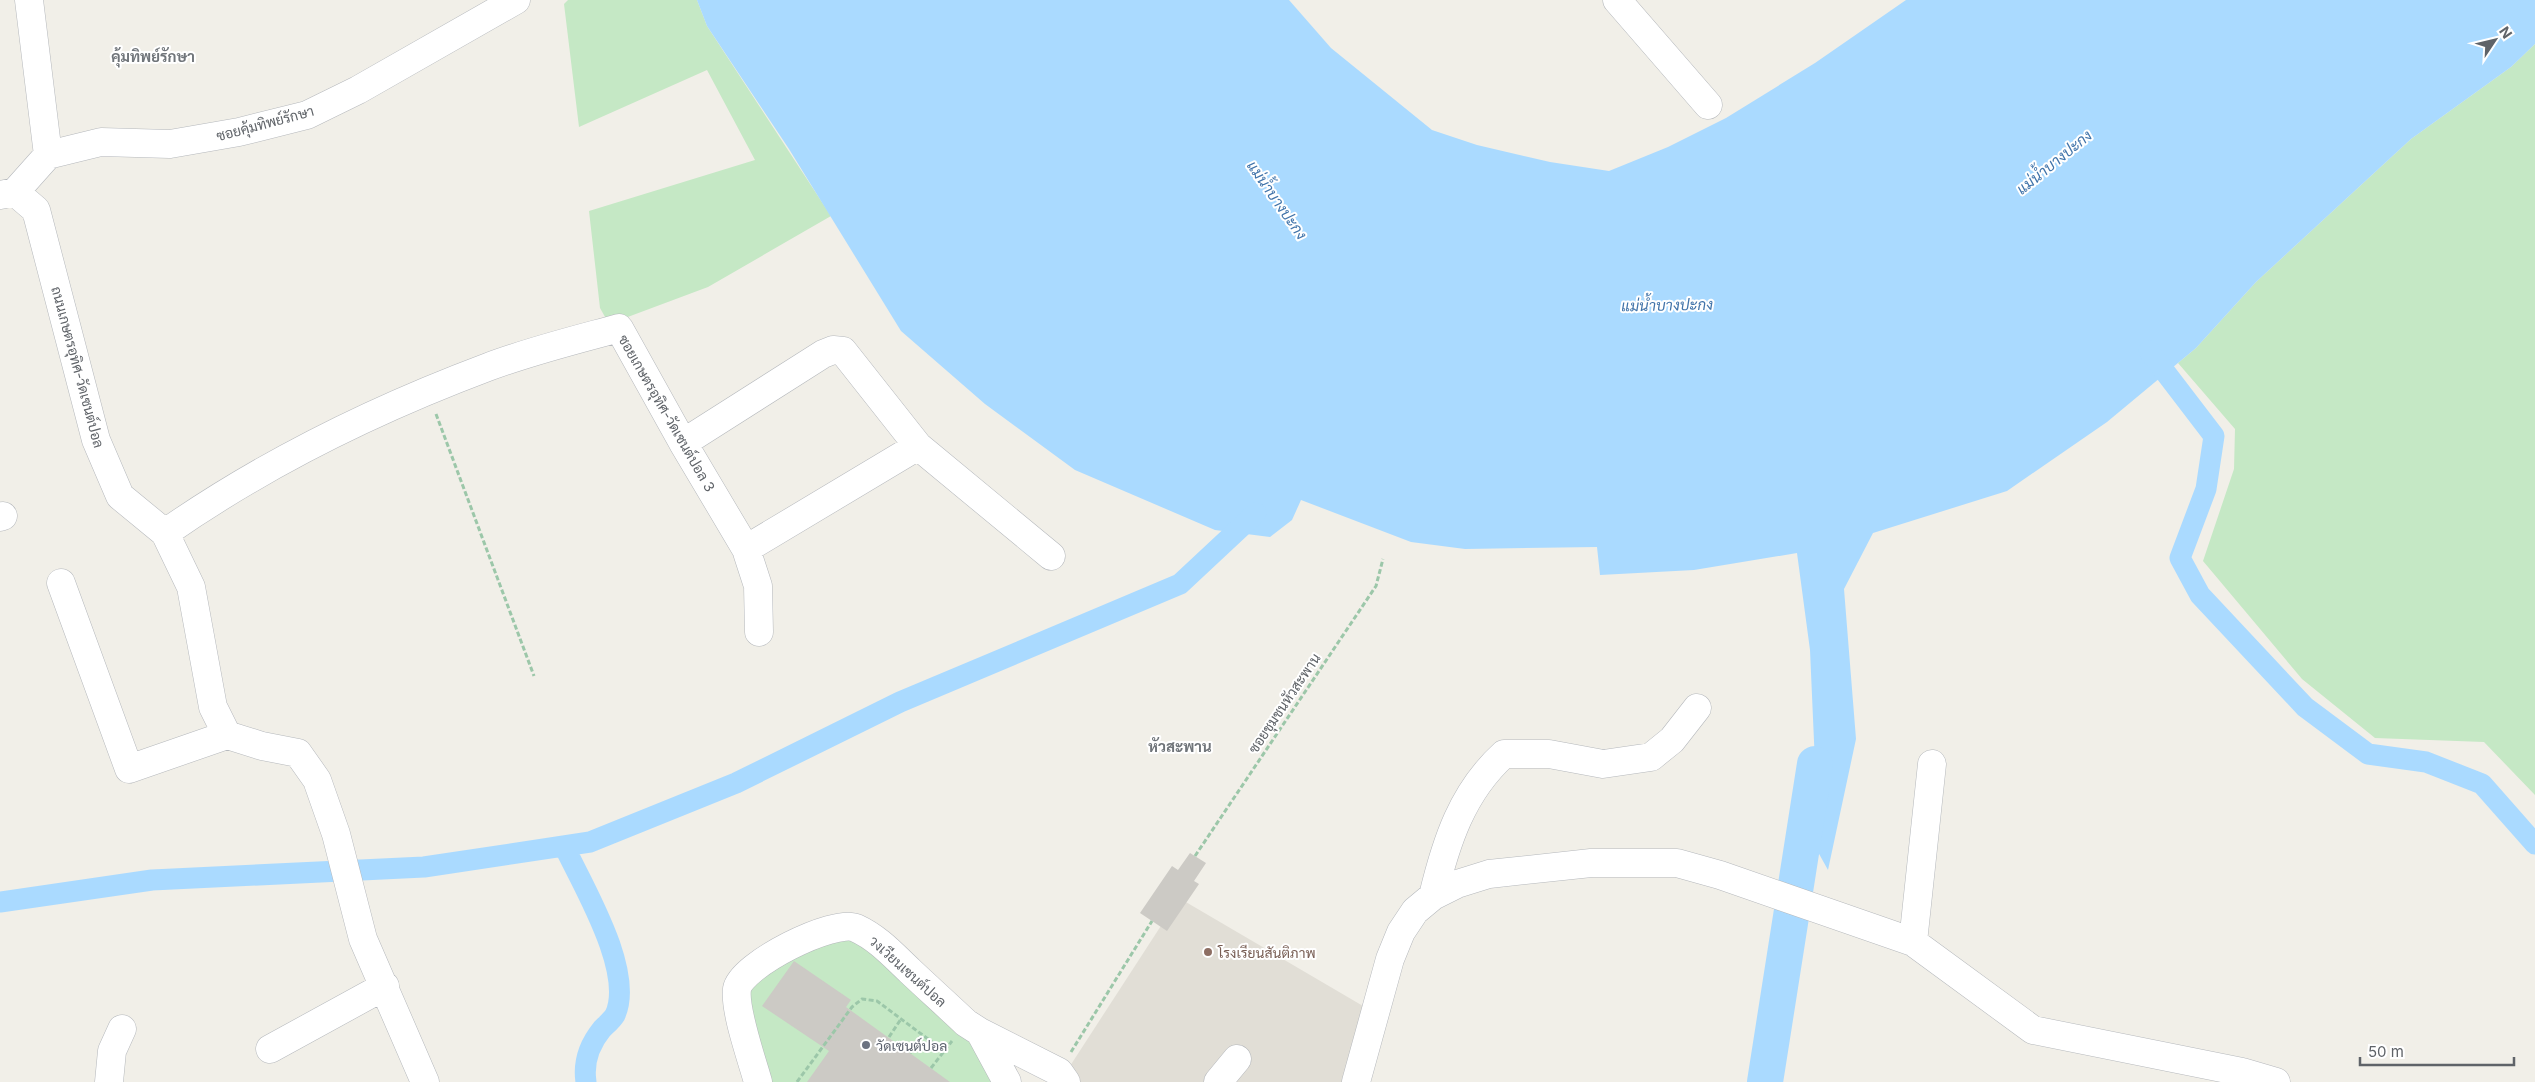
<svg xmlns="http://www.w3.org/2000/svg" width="2535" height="1082" viewBox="0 0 2535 1082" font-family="Inter,Sarabun,sans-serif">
	<rect width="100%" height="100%" fill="#f1efe8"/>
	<path fill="#e1ded6" d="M1179 898 1363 1006 1343 1082H1077L1070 1066Z"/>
	<path fill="#c5e8c5" d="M568 0H697L707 26 831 216 708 287 609 324 600 308 589 211 755 160 707 70 579 127 564 4Z
		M2535 44V795L2484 742 2375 738 2302 679 2203 561 2234 469 2235 429 2178 363 2196 348 2256 282 2411 139 2511 67Z
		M840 938 869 946 962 1028 998 1082H765L745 989 765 969Z"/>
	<path fill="#aadaff" d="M697 0H1289L1331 48 1432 130 1477 145 1550 162 1609 171 1668 147 1726 118 1815 63 1906 0H2535V44L2511 67 2411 139 2256 282 2196 348 2107 422 2007 491 1873 533 1844 589 1856 739 1828 870 1803 825 1815 764 1810 650 1797 553 1694 570 1600 575 1597 547 1465 549 1411 542 1301 500 1292 520 1270 537 1215 530 1075 470 985 404 901 331 789 149 707 26Z"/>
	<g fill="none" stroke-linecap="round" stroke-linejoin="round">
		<path stroke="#aadaff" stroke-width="21" d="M2149 351 2214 436 2206 489 2180 558 2200 595 2305 707 2368 754 2426 762 2482 784 2535 844
			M564 846C583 886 635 972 615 1015 612 1020 606 1025 602 1029 589 1045 583 1062 586 1082
			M0 902 152 880 424 867 590 842 736 783 900 702 1180 584 1256 513"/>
		<path stroke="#aadaff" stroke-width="36" d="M1765 1082 1815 764"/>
	</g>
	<path fill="#cccac5" d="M1190 853 1206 863 1194 881 1199 884 1167 931 1140 913 1172 866 1178 870Z
		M794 961 851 1000 846 1007 950 1082H807L829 1051 762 1006Z"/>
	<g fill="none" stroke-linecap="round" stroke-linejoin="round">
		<g stroke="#b5b8bc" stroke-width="29">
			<path id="minor" d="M29 0 48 155
				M1617 0 1708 105
				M15 192 48 155 101 142 170 144 239 132 307 115 358 90 516 0
				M0 195 15 192 36 210 96 440 120 496 165 533 191 587 213 707 227 735 262 746 298 753 317 780 336 834 363 939 425 1082
				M683 443 823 354 833 350 843 351 918 446 1051 556
				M0 517 3 516
				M165 533C264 464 376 409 488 367 530 351 575 340 619 328L683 443 746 549 918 446
				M746 549 758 586 759 632
				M61 583 129 769 227 735
				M1433 896C1446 842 1462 792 1504 754H1549L1603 764 1651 757 1672 740 1697 708
				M1913 942 1932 764
				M980 1032 1059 1072 1066 1082
				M270 1049 385 986
				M109 1082 112 1051 122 1029
				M758 1082C752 1060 734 1010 737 989 741 965 834 918 856 928 878 938 893 955 910 971 928 988 947 1005 966 1023L980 1032 1007 1082
				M1218 1082 1237 1059
				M1356 1082 1390 959 1401 932 1415 911 1433 896 1457 884 1489 874 1591 863H1677L1720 875 1913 942 2033 1030 2242 1072 2276 1082"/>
		</g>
		<path stroke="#9cc7a9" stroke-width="3" stroke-dasharray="5 2.5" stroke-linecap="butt" d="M436 414 534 676
			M1195 856 1376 586 1383 559
			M889 1037 901 1019
			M1071 1052 1152 921
			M910 1053 923 1035
			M931 1068 952 1041
			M797 1082 852 1007 862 999 877 1001 944 1051"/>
		<use href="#minor" stroke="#fff" stroke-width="28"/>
	</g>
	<circle fill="#8d6e63" stroke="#fff" stroke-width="2" cx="1208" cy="952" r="5"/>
	<circle fill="#6b7280" stroke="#fff" stroke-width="2" cx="866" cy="1045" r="5"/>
	<g text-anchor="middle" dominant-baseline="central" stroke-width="4" stroke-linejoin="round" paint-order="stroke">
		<g font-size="14" fill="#5f6368" stroke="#fff">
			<text transform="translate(265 123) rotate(-15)">ซอยคุ้มทิพย์รักษา</text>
			<text transform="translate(78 367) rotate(75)">ถนนเกษตรอุทิศ-วัดเซนต์ปอล</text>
			<text transform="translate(667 413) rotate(60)">ซอยเกษตรอุทิศ-วัดเซนต์ปอล 3</text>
			<text transform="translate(1284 703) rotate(-56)">ซอยชุมชนหัวสะพาน</text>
			<text transform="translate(908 971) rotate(42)">วงเวียนเซนต์ปอล</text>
		</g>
		<g font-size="14" fill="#785e54" stroke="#fff" text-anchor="start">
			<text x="1218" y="952">โรงเรียนสันติภาพ</text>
		</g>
		<g font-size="14" fill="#5b616d" stroke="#fff" text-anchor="start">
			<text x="876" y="1045">วัดเซนต์ปอล</text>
		</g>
		<g font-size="15" font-weight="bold" fill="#70757a" stroke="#fff">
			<text x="153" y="56">คุ้มทิพย์รักษา</text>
			<text x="1180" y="746">หัวสะพาน</text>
		</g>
		<g font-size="15" font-style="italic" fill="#4174aa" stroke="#fff">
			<text transform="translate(2054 162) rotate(-39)">แม่น้ำบางปะกง</text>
			<text transform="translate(1277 200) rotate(55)">แม่น้ำบางปะกง</text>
			<text transform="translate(1667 305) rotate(-1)">แม่น้ำบางปะกง</text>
		</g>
	</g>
	<g transform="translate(2495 40) rotate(55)" stroke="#ffffff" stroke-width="4" paint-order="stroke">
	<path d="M0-4L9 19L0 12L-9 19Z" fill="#5f6368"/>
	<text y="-8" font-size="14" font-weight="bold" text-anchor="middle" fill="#5f6368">N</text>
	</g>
	<path d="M2360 1057v8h154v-8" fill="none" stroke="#5f6368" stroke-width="2.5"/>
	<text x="2368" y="1057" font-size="15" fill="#5f6368" stroke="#ffffff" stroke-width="4" paint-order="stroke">50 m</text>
</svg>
